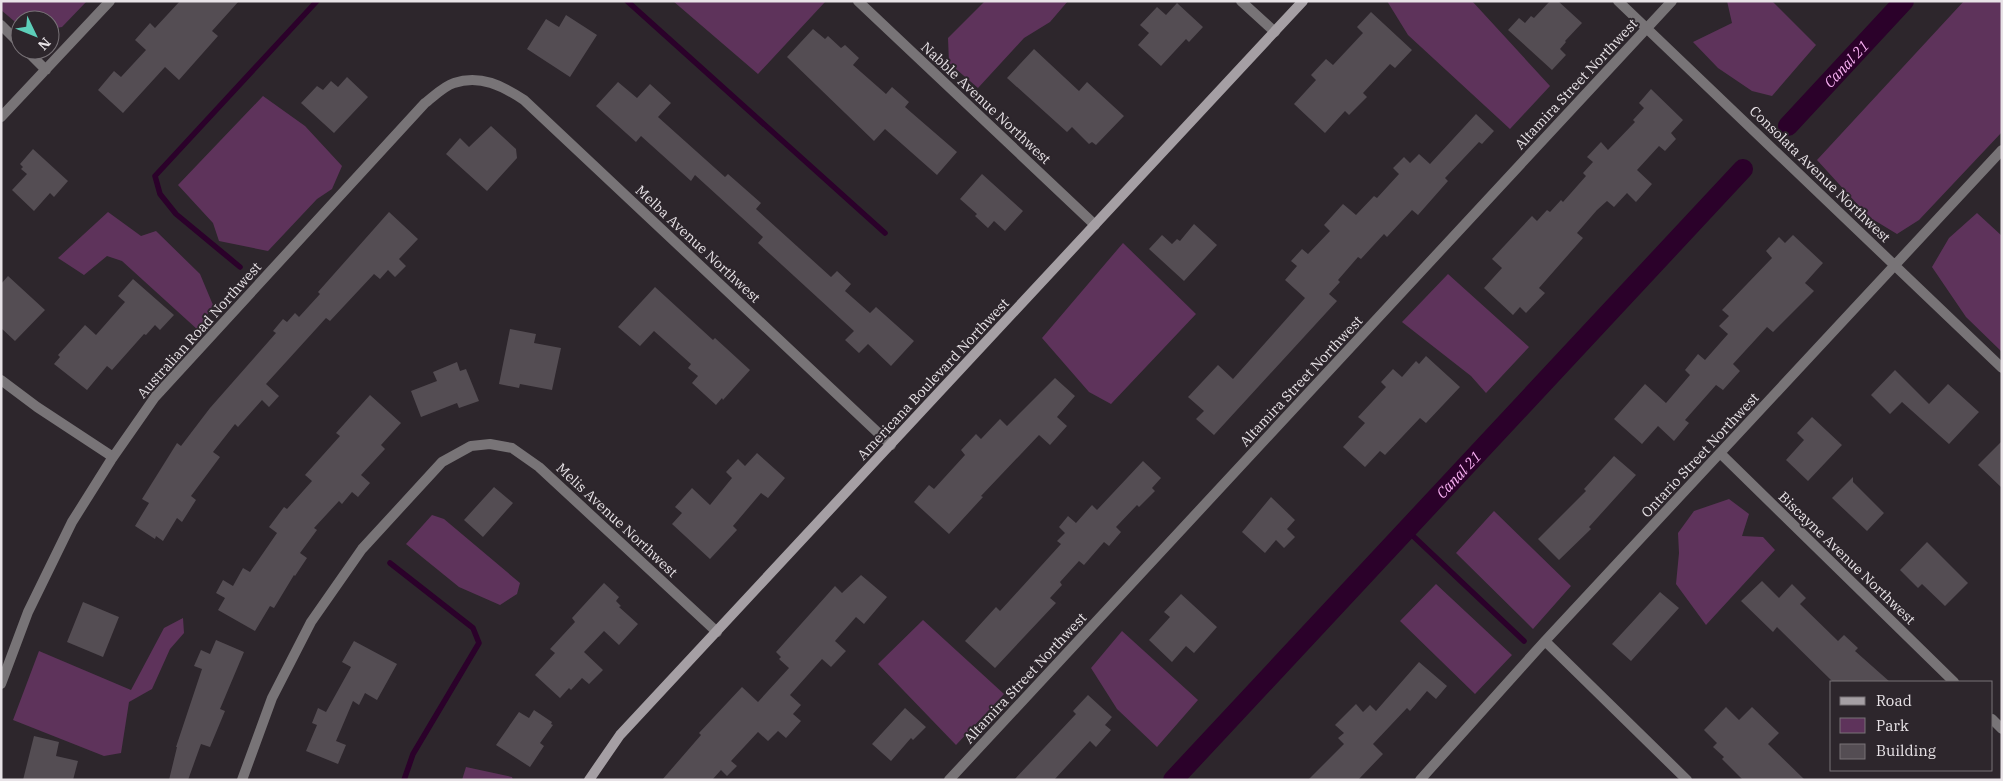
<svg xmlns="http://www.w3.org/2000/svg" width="2003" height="781" viewBox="0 0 2003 781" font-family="'IBM Plex Serif',serif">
	<rect width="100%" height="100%" fill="#2d262c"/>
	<path fill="#5e335b" d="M1 1H87L62 27 50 29V20H20V26L1 10Z
		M673 1H825V2L758 74Z
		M985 1H1068L1050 22 1024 38 978 88 949 63 948 38Z
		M1387 1H1472L1550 86 1510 129 1408 35Z
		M1727 1H1772L1816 45 1772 96 1752 91 1718 68 1693 42 1732 23Z
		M1964 1H2002V132L1919 220 1897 234 1869 217 1817 160Z
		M263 96 305 126 342 166 332 189 317 199 268 251 219 241 213 223 178 185Z
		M108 212 141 236 156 231 200 274 213 305 198 330 122 261 107 256 84 275 58 258Z
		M1977 213 2002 236V352L1966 317 1932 267 1949 238Z
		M1123 243 1196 314 1111 404 1089 392 1042 338Z
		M1448 274 1529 347 1486 393 1471 376 1402 322Z
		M1729 499 1749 514 1742 536 1763 537 1775 550 1706 625 1676 584 1679 553 1678 533 1694 511Z
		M1494 511 1571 586 1533 629 1456 553Z
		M432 515 444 519 520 583 517 594 500 605 459 587 406 544Z
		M1436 584 1512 655 1475 694 1400 621Z
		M183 618 184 633 170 649 152 689 129 702 121 753 104 756 13 720 39 651 131 690 164 628Z
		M923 620 1004 694 956 745 878 664Z
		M1122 631 1198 700 1157 747 1117 709 1091 668Z
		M466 767 512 777 513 780H462Z"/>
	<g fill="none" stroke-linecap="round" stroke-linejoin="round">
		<path stroke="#2b012a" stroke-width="5.5" d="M627 1 885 233
			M240 267 176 214 160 194 155 176 317 1
			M1409 527 1412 535 1524 641
			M390 563 473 628 479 643 413 754 404 780"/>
		<g stroke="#2b012a" stroke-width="20">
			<path id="s1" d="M1788 126 1904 1"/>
			<path id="s2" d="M1173 780 1743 169"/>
		</g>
	</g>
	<path fill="#544d53" d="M180 1H239L212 31 218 36 179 80 165 67 123 113 98 90 114 71 121 77 146 50 135 40 150 23 155 28Z
		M1550 1H1558L1582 23 1565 41 1566 42 1560 49 1566 55 1552 70 1508 30 1519 18 1525 23 1531 16 1534 18Z
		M1177 3 1203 27 1189 42 1186 39 1161 66 1138 45 1149 33 1140 25 1157 7 1166 15Z
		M1371 12 1412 50 1395 68 1390 64 1363 93 1367 97 1349 115 1345 111 1325 133 1294 104 1316 80 1311 75 1326 59 1333 65 1363 33 1357 27Z
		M566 15 597 35 570 77 527 49 546 19 559 27Z
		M813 29 825 39 828 36 841 48 845 45 859 58 853 65 886 94 892 87 909 102 905 107 957 152 937 175 885 129 874 141 787 57Z
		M1034 49 1079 91 1087 82 1124 116 1096 145 1092 142 1089 144 1072 127 1067 132 1007 78Z
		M347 77 368 97 334 133 301 103 317 86 323 90 331 81 338 87Z
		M618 82 637 98 650 84 671 103 658 117 725 177 728 174 761 203 756 209 831 277 837 271 851 284 845 291 870 313 876 307 914 341 891 366 868 344 859 353 845 340 854 331 758 243 763 237 695 175 691 181 641 136 636 142 596 106Z
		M1651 89 1683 120 1671 133 1676 139 1665 151 1659 146 1637 170 1652 184 1636 202 1627 193 1614 207 1607 201 1597 210 1577 233 1583 238 1539 288 1545 293 1526 313 1520 307 1513 315 1484 288 1502 268 1492 259 1532 216 1537 221 1547 210 1550 212 1561 200 1563 202 1586 176 1583 173 1593 162 1587 157 1601 142 1608 150 1635 122 1633 120 1644 108 1639 103Z
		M1476 114 1494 131 1482 144 1479 142 1445 178 1448 181 1418 215 1412 210 1387 237 1384 234 1361 259 1358 257 1338 280 1340 282 1329 294 1337 301 1214 435 1196 419 1204 411 1188 397 1218 365 1233 379 1305 298 1285 280 1297 266 1291 261 1302 249 1308 254 1330 231 1324 225 1343 204 1356 215 1374 196 1377 198 1399 174 1393 168 1404 157 1410 163 1419 154 1430 164Z
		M491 126 516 149 517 158 487 191 446 154 460 138 469 147Z
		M33 149 68 181 54 197 50 193 34 211 12 190 27 174 21 169 23 167 20 164Z
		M982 174 1023 211 1005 231 994 221 988 228 975 216 977 214 960 199Z
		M389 212 418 239 399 259 406 266 395 277 388 270 380 279 374 274 330 321 326 318 266 384 279 396 269 407 262 400 238 427 235 424 213 452 220 457 191 496 196 500 182 522 177 518 163 541 156 536 155 539 135 526 149 503 142 499 177 443 181 446 210 408 276 333 273 331 283 319 287 322 295 313 299 317 320 294 318 292Z
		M1194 224 1217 245 1184 281 1149 249 1162 235 1172 244 1177 239 1180 241Z
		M1793 235 1823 263 1805 283 1814 291 1773 332 1767 327 1733 364 1740 371 1723 390 1716 385 1685 420 1689 423 1674 441 1658 426 1642 444 1614 419 1645 384 1666 403 1690 375 1685 370 1698 354 1705 360 1728 334 1719 326 1729 316 1722 310 1772 258 1766 251 1779 237 1785 243Z
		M8 276 45 310 15 341 1 328V284Z
		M133 279 174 315 160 330 155 325 146 335 144 334 112 370 107 366 87 390 54 364 60 357 58 355 85 325 96 335 125 302 118 296Z
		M655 287 713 340 715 338 750 370 723 400 722 398 716 405 692 383 698 376 688 368 691 364 654 331 640 346 618 327Z
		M510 329 536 334 534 343 561 348 552 390 520 384 519 388 499 384Z
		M1426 356 1460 387 1426 423 1420 418 1385 455 1380 451 1365 467 1343 447 1365 423 1358 417 1386 387 1381 382 1393 369 1402 377 1416 361 1419 364Z
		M457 362 460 371 466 369 479 401 459 408 457 403 421 417 411 391 437 381 433 372Z
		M1895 370 1929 404 1948 384 1979 412 1949 444 1902 402 1890 414 1871 395Z
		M1055 378 1075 396 1057 417 1067 426 1050 445 1039 435 981 496 983 497 949 534 914 502 929 485 934 489 965 455 961 450 976 434 981 439 1000 419 1007 426Z
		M370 395 401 423 381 445 385 449 361 475 370 483 358 497 352 492 342 504 339 501 314 528 317 530 300 553 307 558 295 576 294 575 274 608 270 606 255 631 218 610 225 598 216 593 223 580 233 586 243 568 250 572 277 533 269 527 284 507 287 509 312 481 305 475 340 436 336 433Z
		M1812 417 1842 445 1808 481 1786 460 1804 440 1797 433Z
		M2002 441V488L1978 465Z
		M757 453 785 478 768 498 761 493 733 526 737 530 710 559 672 524 682 513 675 507 692 488 710 505 732 478 726 472 738 459 745 466Z
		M1614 456 1636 475 1589 527 1591 529 1559 560 1538 539 1586 491 1584 489Z
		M1143 461 1161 478 1152 488 1155 491 1139 507 1137 505 1116 527 1121 532 1109 546 1104 542 1084 565 1079 561 1060 582 1062 585 1050 598 1056 603 995 668 965 641 996 607 1000 611 1061 544 1057 541 1065 533 1059 527 1068 516 1076 523 1092 505 1097 510Z
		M1853 477V482L1884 513 1867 531 1832 498Z
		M494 487 513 503 483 537 464 520Z
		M1271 497 1295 520 1287 529 1295 537 1284 548 1276 540 1265 553 1242 532Z
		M1927 542 1968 583 1945 606 1922 584 1918 588 1900 570Z
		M861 575 887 597 864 624 856 617 835 641 846 651 831 667 822 659 790 695 801 705 793 714 801 721 786 738 778 731 768 741 758 732 731 761 737 766 727 776 721 770 712 780H662L701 735 699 733 742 687 758 702 789 668 779 659 781 657 776 652 835 586 842 593Z
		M1762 581 1779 598 1792 584 1806 598 1800 604 1838 641 1844 635 1858 648 1855 651 1890 682H1833L1777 627 1773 632 1741 601Z
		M604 583 619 597 616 601 621 606 619 607 638 624 619 645 604 631 584 652 603 670 589 684 582 678 571 690 569 688 560 698 535 675 555 653 550 649 575 622 572 618Z
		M1660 592 1679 608 1631 661 1612 644Z
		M1181 594 1217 627 1194 653 1186 646 1172 662 1149 640 1170 617 1164 612Z
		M83 602 119 617 103 657 67 642Z
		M216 640 244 652 220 709 225 711 210 747 201 744 188 780H169L177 747H176L202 669 194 666 201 650 210 654Z
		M354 641 397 664 377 700 365 693 359 705 353 701 336 741 346 745 338 764 306 751 317 725 312 723 318 708 326 712 351 667 342 662Z
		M1419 662 1447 686 1436 699 1427 691 1410 711 1407 708 1373 744 1383 754 1358 780H1308L1344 744 1338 738 1344 733 1335 725 1356 704 1363 712 1370 705 1376 711Z
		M1088 695 1112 717 1105 725 1111 730 1096 747 1090 741 1054 780H1014L1076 714 1073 711Z
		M1726 707 1739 720 1752 707 1779 733 1768 744 1805 780H1743L1722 759 1724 757 1713 747 1717 743 1704 730Z
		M905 708 926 727 913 740 911 738 891 761 872 744Z
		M534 710 552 722 551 724 553 725 540 743 544 746 530 767 496 745 519 712 529 718Z
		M34 736 59 742 56 756 78 761 73 780H23Z"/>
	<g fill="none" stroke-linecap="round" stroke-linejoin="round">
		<path stroke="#787477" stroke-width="10" d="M858 1 1095 225
			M1241 1 1275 32
			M1618 1 2002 368
			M1 25 20 44
			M26 50 46 70
			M1 117 110 1
			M1 380 37 407 113 457
			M1720 453 1954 682
			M1545 641 1687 780
			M1 684 28 612 72 522 111 460 155 397 425 103C433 97 444 86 454 83 480 74 503 86 524 100L891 445
			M1992 719 2002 729
			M242 780 272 698 311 622 362 549 442 462 471 446 490 444 512 448 539 467 717 632
			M949 780 1672 1
			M1420 780 1545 641 2002 150"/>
		<path stroke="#a59fa4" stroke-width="10" d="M589 780 620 735 1303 1"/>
	</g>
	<g text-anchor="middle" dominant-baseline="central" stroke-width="4" stroke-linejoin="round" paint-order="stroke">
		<g font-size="14" fill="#e8e3e7" stroke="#2d262c">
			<text transform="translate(1576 84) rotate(-47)">Altamira Street Northwest</text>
			<text transform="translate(986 103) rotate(43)">Nabble Avenue Northwest</text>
			<text transform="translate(1820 174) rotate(44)">Consolata Avenue Northwest</text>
			<text transform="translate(698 244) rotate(43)">Melba Avenue Northwest</text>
			<text transform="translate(199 330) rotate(-48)">Australian Road Northwest</text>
			<text transform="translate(933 379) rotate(-47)">Americana Boulevard Northwest</text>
			<text transform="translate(1301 381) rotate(-47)">Altamira Street Northwest</text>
			<text transform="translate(1700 455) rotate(-47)">Ontario Street Northwest</text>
			<text transform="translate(617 520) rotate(43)">Melis Avenue Northwest</text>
			<text transform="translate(1847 558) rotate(44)">Biscayne Avenue Northwest</text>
			<text transform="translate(1025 678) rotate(-47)">Altamira Street Northwest</text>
		</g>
		<g font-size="15" font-style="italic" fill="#fab1f4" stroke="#2d262c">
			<text stroke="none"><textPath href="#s1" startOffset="85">Canal 21</textPath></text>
			<text stroke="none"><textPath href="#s2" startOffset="418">Canal 21</textPath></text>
		</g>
	</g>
	<rect width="2003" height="781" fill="none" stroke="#e8e3e7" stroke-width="5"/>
	<rect x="1830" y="681" width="162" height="90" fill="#2d262c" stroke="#787277"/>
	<rect x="1840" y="697" width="25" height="8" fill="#a59fa4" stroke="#787277"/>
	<text x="1876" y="706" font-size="15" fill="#e8e3e7">Road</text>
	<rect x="1840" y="718" width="25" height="15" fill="#5e335b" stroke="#787277"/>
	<text x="1876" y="731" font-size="15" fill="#e8e3e7">Park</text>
	<rect x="1840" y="744" width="25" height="15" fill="#544d53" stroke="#787277"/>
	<text x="1876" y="756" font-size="15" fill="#e8e3e7">Building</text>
	<g transform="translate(35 35) rotate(133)"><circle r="24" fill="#2d262c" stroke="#787277"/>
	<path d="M0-4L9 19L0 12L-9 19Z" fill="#5dceb9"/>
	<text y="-8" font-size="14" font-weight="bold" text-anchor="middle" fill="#e8e3e7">N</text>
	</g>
</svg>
